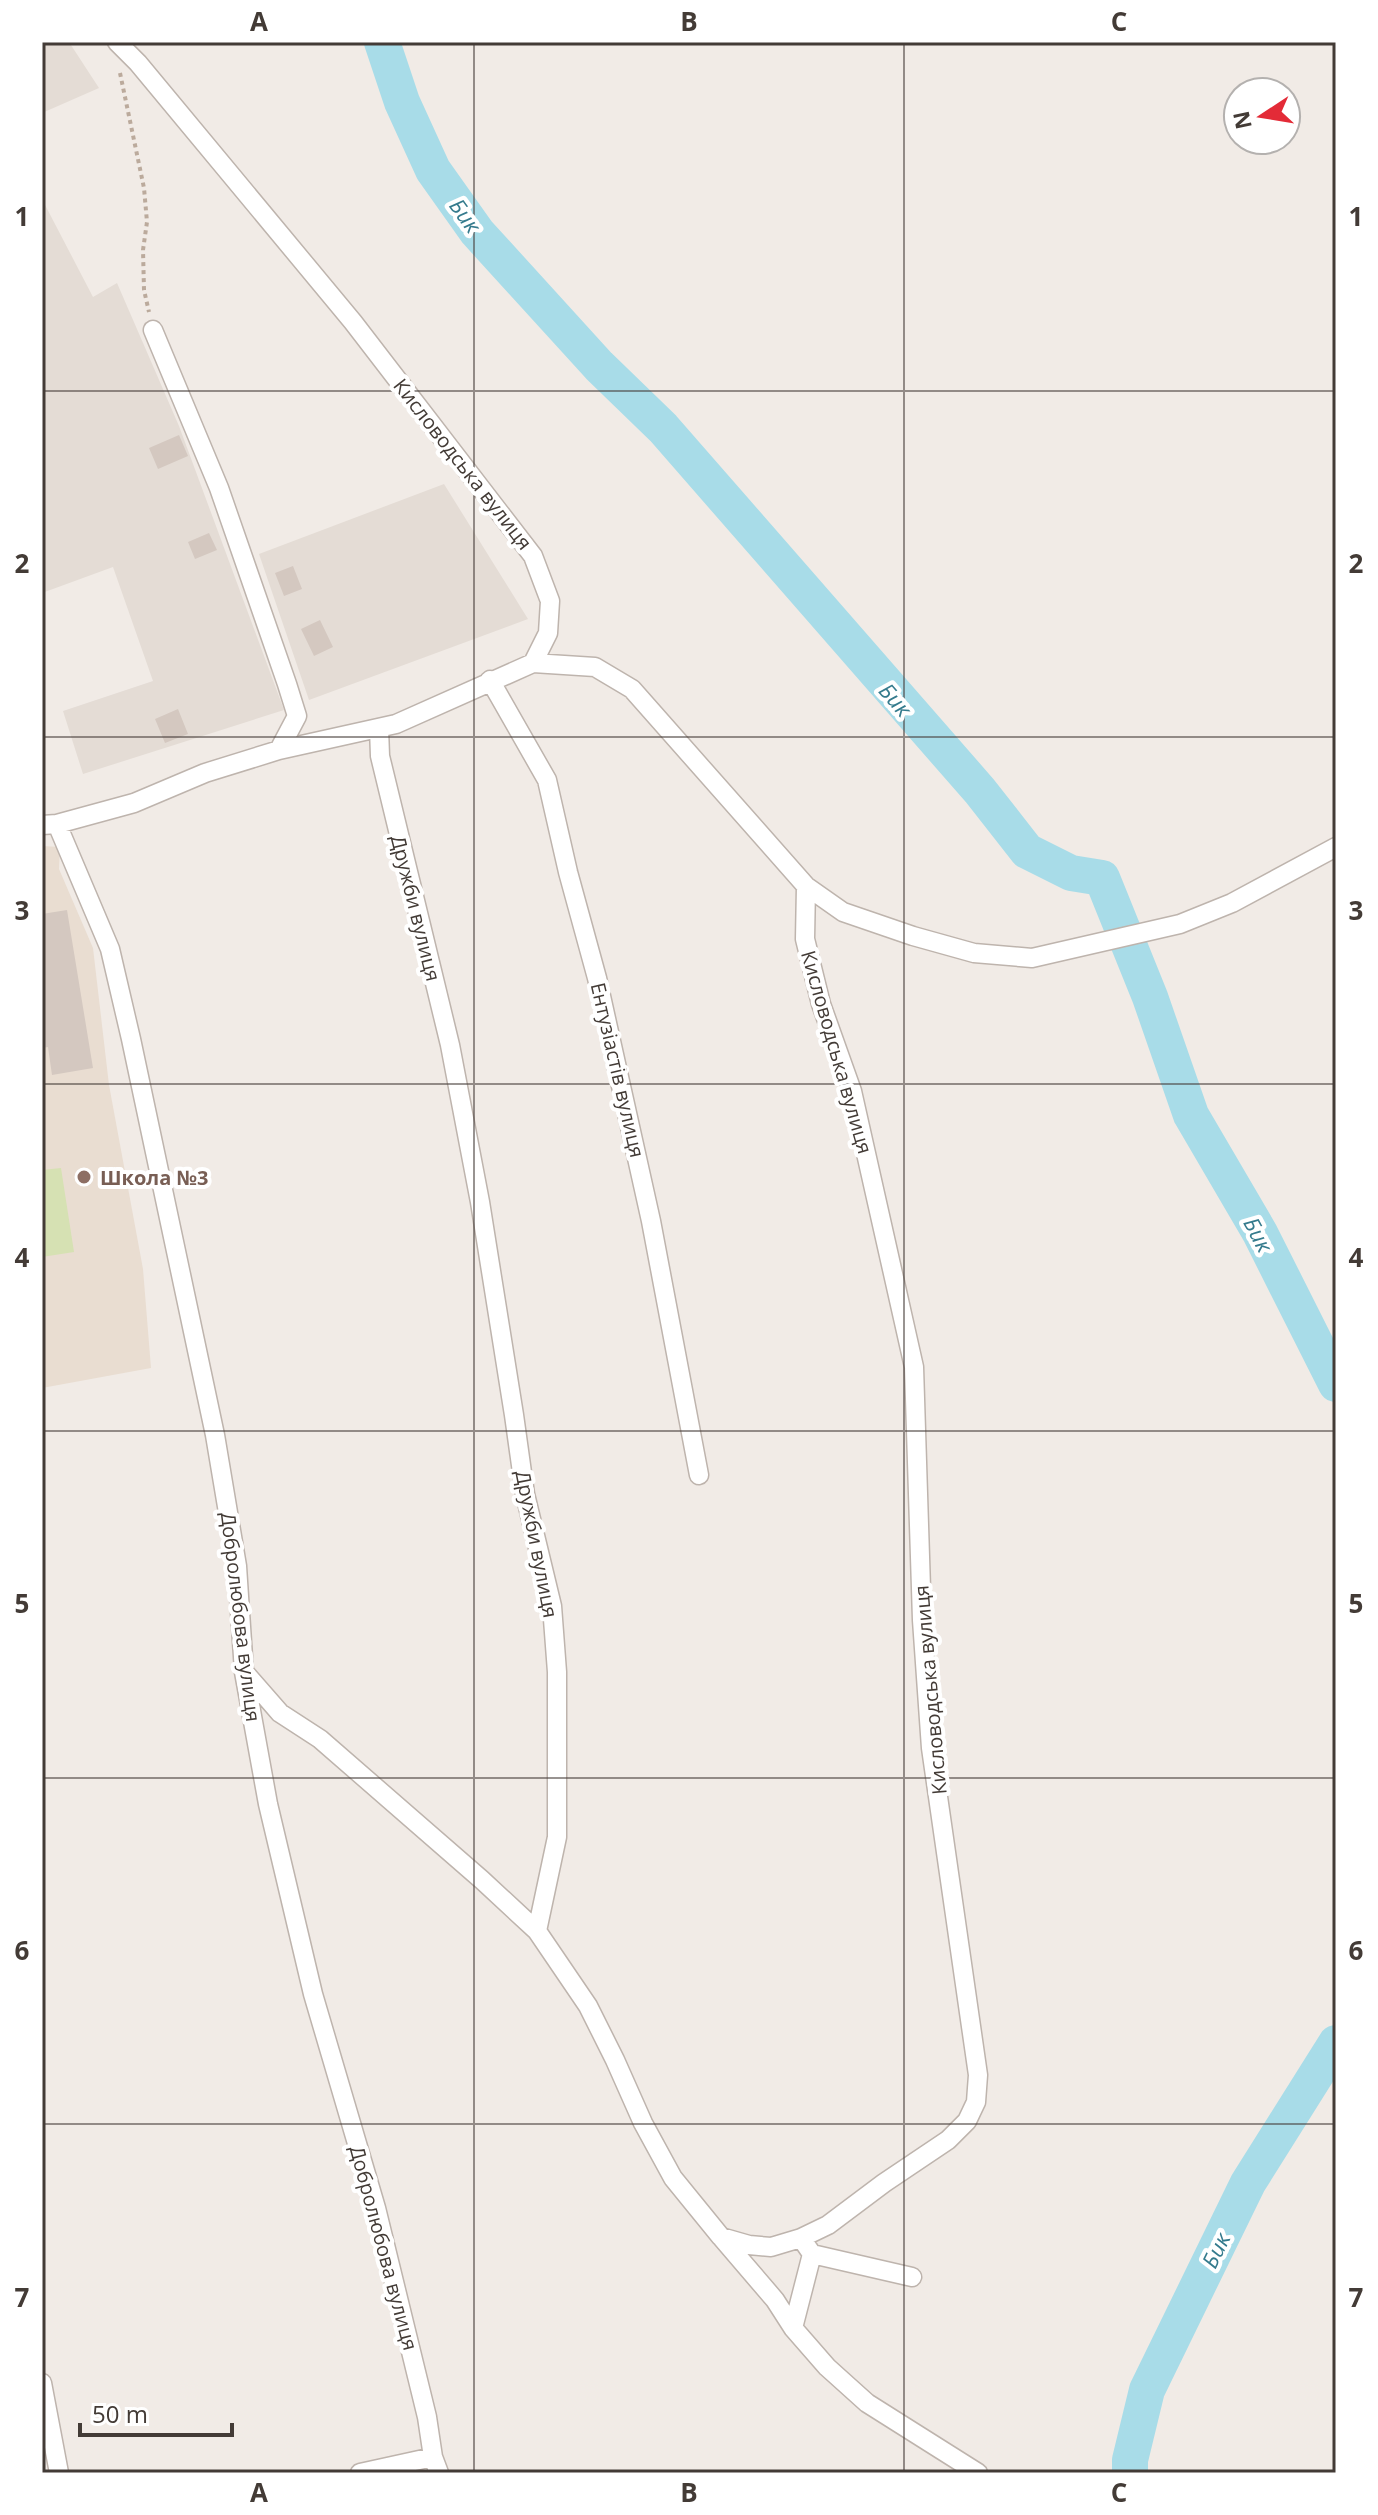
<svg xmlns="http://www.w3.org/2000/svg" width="1378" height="2515" viewBox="0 0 1378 2515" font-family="'Open Sans',sans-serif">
	<rect width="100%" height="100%" fill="#f1ebe6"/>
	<path fill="#e4dcd5" d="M42 42H69L99 88 42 113Z
		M43 201 93 297 117 283 179 426 284 710 83 774 63 711 153 681 113 567 42 593Z
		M444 484 528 619 309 700 259 554Z"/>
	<path fill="#e9ddd1" d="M42 846 60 847 59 869 93 948 109 1085 143 1269 151 1368 42 1388Z"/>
	<path fill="#d6e1b3" d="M61 1168 74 1252 42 1257V1170Z"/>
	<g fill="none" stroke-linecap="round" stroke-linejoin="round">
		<path stroke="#a8dce8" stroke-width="36" d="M382 42 402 102 433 170 477 232 599 366 663 428 980 791 1027 851 1071 873 1102 878 1150 997 1191 1115 1260 1233 1336 1384
			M1130 2473V2460L1147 2390 1248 2183 1336 2043"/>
	</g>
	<path fill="#d4c8c0" d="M179 435 188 456 158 469 149 448Z
		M209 533 217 550 195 559 188 542Z
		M293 566 302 589 284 596 275 573Z
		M320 620 333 647 314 656 301 629Z
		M178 709 188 734 165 743 155 719Z
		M67 910 93 1068 52 1075 48 1047 42 1048V914Z"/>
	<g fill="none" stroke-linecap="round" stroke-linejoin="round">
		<g stroke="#beb4ad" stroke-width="21">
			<path id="street" d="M117 42 138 63 353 322 533 556 550 601 548 633 533 663 595 667 632 689 806 886 805 939 821 1004 852 1091 914 1367 922 1620 931 1748 978 2075 976 2102 967 2121 948 2140 884 2183 828 2225 801 2238 812 2254 912 2277
				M153 330 219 488 287 684 297 716 279 750
				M490 680 547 780 568 872 597 978 651 1221 699 1475
				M379 728 380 756 450 1045 480 1202 514 1415 525 1494 552 1606 557 1672V1837L537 1931 588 2006 615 2060 643 2123 673 2178 721 2237 749 2245 771 2247 801 2238
				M57 824 134 803 205 773 279 750 396 724 533 663
				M42 825 57 824 110 949 131 1039 215 1435 237 1566 244 1672 268 1804 313 1994 376 2208 427 2417 433 2457 439 2473
				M806 886 843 912 913 936 974 953 1032 958 1180 924 1232 903 1336 847
				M246 1674 280 1713 320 1739 482 1880 537 1931
				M721 2237 775 2300 793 2328 827 2367 867 2403 978 2473
				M793 2328 812 2254
				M42 2383 59 2473
				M360 2473 433 2457"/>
		</g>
		<path stroke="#bbaa9c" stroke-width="4" stroke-dasharray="4 4" stroke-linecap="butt" d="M120 73 144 188 147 222 143 250 144 290 149 312"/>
		<use href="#street" stroke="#fff" stroke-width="18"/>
	</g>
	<path fill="none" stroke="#433b36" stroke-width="2" stroke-opacity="0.55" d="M474 42V2473M904 42V2473M42 391H1336M42 737H1336M42 1084H1336M42 1431H1336M42 1778H1336M42 2124H1336"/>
	<circle fill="#8d6e63" stroke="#fff" stroke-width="3" cx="84" cy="1177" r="8"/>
	<g text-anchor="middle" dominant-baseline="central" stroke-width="8" stroke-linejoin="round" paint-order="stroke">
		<g font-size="20" fill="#433b36" stroke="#fff">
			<text transform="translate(463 464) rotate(52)">Кисловодська вулиця</text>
			<text transform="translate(416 908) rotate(76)">Дружби вулиця</text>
			<text transform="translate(837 1052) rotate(74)">Кисловодська вулиця</text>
			<text transform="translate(618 1070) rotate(77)">Ентузіастів вулиця</text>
			<text transform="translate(537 1544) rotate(79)">Дружби вулиця</text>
			<text transform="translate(241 1617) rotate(83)">Добролюбова вулиця</text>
			<text transform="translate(930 1690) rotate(-95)">Кисловодська вулиця</text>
			<text transform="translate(384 2248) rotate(75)">Добролюбова вулиця</text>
		</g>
		<g font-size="20" font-weight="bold" fill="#785e54" stroke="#fff" text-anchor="start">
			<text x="100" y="1177">Школа №3</text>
		</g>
		<g font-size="22" font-style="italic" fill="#357b8d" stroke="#fff">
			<text transform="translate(466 215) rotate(54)">Бик</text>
			<text transform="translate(896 699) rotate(49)">Бик</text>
			<text transform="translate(1259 1234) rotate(62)">Бик</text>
			<text transform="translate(1215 2250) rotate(-64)">Бик</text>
		</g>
	</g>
	<rect width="1378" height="2515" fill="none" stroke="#ffffff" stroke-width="88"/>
	<g transform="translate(1262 116) rotate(258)"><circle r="38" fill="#ffffff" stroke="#b4b1af" stroke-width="2"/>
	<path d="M0-6L14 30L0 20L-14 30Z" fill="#e32b37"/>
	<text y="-12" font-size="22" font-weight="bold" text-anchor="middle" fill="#433b36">N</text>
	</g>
	<path d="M80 2423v12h152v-12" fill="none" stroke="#433b36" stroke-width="4"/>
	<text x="92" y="2423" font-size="24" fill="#433b36" stroke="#ffffff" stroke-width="6" paint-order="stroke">50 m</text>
	<rect x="44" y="44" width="1290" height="2427" fill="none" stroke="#433b36" stroke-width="3"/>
	<g font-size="26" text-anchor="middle" font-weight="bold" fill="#433b36">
		<text x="259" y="31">A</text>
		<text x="689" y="31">B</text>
		<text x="1119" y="31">C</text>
		<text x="22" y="226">1</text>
		<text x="1356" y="226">1</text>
		<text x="22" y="573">2</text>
		<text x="1356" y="573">2</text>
		<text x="22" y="920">3</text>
		<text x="1356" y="920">3</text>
		<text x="22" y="1267">4</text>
		<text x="1356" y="1267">4</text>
		<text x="22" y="1613">5</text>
		<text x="1356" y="1613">5</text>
		<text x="22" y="1960">6</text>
		<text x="1356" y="1960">6</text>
		<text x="22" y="2307">7</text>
		<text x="1356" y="2307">7</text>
		<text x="259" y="2502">A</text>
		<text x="689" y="2502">B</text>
		<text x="1119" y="2502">C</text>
	</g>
</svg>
